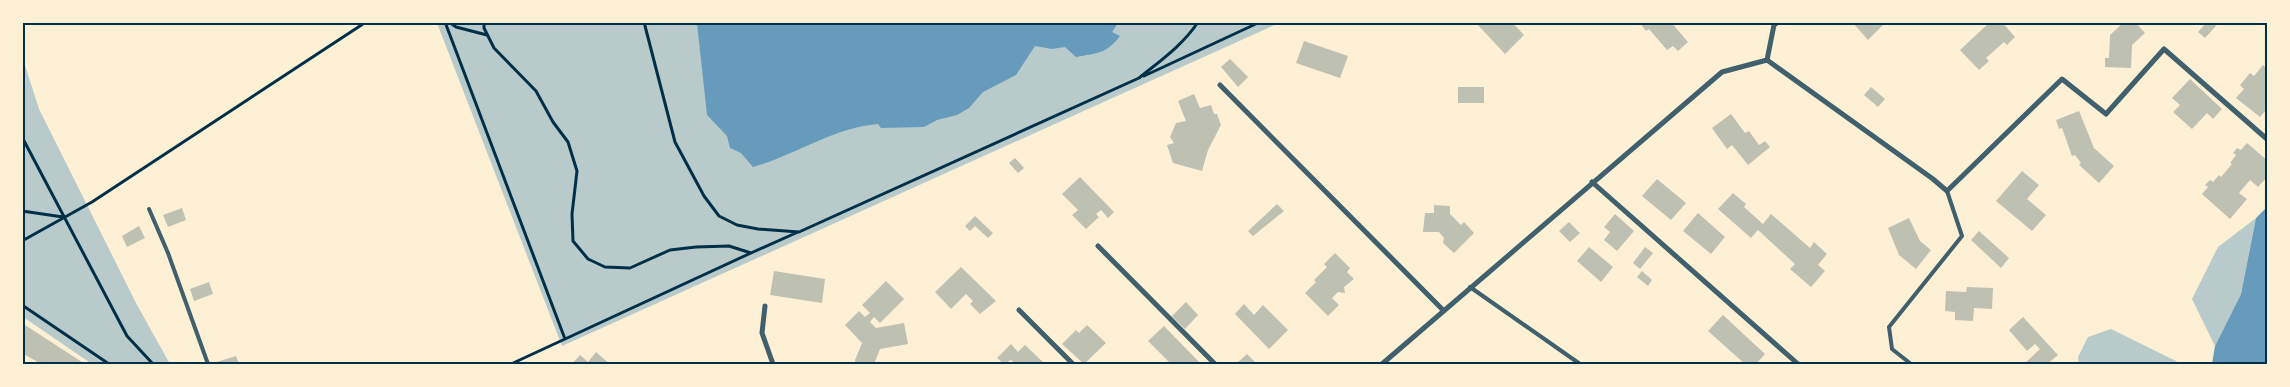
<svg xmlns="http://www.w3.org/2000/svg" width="2290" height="387" viewBox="0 0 2290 387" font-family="'Noto Sans',sans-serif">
	<rect width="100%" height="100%" fill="#fdf0d5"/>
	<path fill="#b9caca" d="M437 23H1279L562 346Z
		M22 56 39 109 137 305 170 364H92L23 317Z
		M2256 218 2241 294 2215 346 2192 299 2218 247Z
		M2111 329 2176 361 2179 364H2079L2078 357 2088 337Z"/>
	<path fill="#669bbc" d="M1118 23 1112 32 1120 36C1106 54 1098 53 1076 57L1065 47 1052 49 1035 46 1016 75 983 92 969 108 957 115 937 120 924 127 881 128 878 124C832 128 796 155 753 167L741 153 730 148 727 136 707 115 697 23Z
		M2267 207V364H2212L2215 346 2241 294 2256 218Z"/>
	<path fill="#bec0b2" d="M1464 22H1512L1524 35 1505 54 1477 24 1464 25Z
		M1639 22H1671L1688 42 1678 51 1673 46 1667 50 1649 29 1646 31Z
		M1852 22H1886L1868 40Z
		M1990 22H2002L2015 37 2007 45 2004 42 1986 58 1989 61 1979 70 1960 50Z
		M2124 22H2135L2145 33 2132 45 2131 68 2105 67V58H2109L2110 35Z
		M2207 22H2212L2216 26 2205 38 2198 32Z
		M1304 41 1348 56 1340 78 1296 63Z
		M1230 59 1248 77 1238 87 1221 67Z
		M2263 65 2268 69V108L2260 117 2236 98 2244 89 2240 85 2250 73 2254 76Z
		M2190 79 2222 109 2213 119 2207 113 2192 129 2173 112 2180 105 2172 98Z
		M1458 87H1484V103H1458Z
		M1871 87 1885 99 1878 107 1864 95Z
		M1194 94 1200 108 1211 105 1214 114H1217L1221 125 1208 150 1202 171 1173 163 1167 145 1174 143 1170 137 1176 123 1186 121 1178 101Z
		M2079 111 2094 148 2114 166 2099 183 2079 165 2081 163 2075 155 2072 156 2062 128 2059 129 2056 120Z
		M1731 114 1745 133 1749 131 1759 145 1765 141 1770 147 1748 165 1732 145 1727 149 1712 128Z
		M2247 143 2268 161V176L2258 187 2250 180 2239 193 2247 199 2230 219 2202 194 2208 187 2205 185 2210 180 2213 182 2219 175 2221 177 2232 164 2230 163 2236 155 2233 153 2237 148 2241 150Z
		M1015 158 1024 168 1018 173 1009 163Z
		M2022 171 2039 185 2027 199 2046 215 2032 231 1996 201Z
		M1080 177 1114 212 1108 218 1101 210 1096 214 1099 217 1086 229 1072 215 1078 210 1062 194Z
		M1657 179 1686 203 1671 220 1642 196Z
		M1733 193 1746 204 1744 207 1763 224 1771 214 1810 248 1814 242 1827 254 1818 265 1825 271 1811 287 1790 269 1795 264 1758 230 1751 238 1718 209Z
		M1277 204 1284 211 1253 236 1248 231Z
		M1434 205 1450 206V214L1461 225 1464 222 1474 233 1454 253 1443 243 1444 238 1439 232H1423L1425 213H1434Z
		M182 208 186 220 168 227 163 215Z
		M1698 213 1725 237 1711 254 1683 231Z
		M1615 214 1634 231 1617 251 1604 240 1610 232 1604 227Z
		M975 216 993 233 988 238 975 226 970 231 965 226Z
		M1909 218 1920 241 1931 250 1916 269 1899 255 1888 228Z
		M1569 222 1580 233 1570 242 1559 231Z
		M139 226 145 238 127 247 122 236Z
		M1979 231 2009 258 2001 268 1971 240Z
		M1589 247 1613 267 1601 282 1577 261Z
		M1645 247 1653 253 1640 269 1633 263Z
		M1335 253 1350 268 1347 272 1354 279 1344 287 1345 293 1338 292 1332 298 1339 305 1328 316 1305 293 1316 282 1314 280 1327 267 1324 264Z
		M961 267 996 301 980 314 970 304 973 301 966 294 951 309 935 292Z
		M774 271 825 279 822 303 770 295Z
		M1642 271 1652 280 1648 286 1637 277Z
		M886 281 904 299 880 323 874 317 870 322 876 328 904 323 908 344 880 349 874 364H856L855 360 862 343 845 325 859 311 865 317 870 313 862 305Z
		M209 282 213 294 194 301 190 289Z
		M1967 287 1993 288 1992 309 1974 308 1973 321 1955 320V312L1945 311 1946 291 1966 292Z
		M1186 302 1198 315 1185 329 1172 316Z
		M1244 304 1254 315 1263 305 1288 330 1269 349 1235 314Z
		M1723 315 1765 354 1756 364H1745L1708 331Z
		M2023 317 2058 355 2047 364H2024L2040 349 2035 344 2027 351 2009 330Z
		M22 323 85 364H41L22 353Z
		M1087 325 1106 343 1084 364 1062 344 1076 330 1079 333Z
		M1164 326 1201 364H1171L1148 341Z
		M1011 344 1018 352 1025 345 1045 364H1016L1011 360 1004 364 997 358Z
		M596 352 610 364H572L580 355 588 362Z
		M1247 354 1257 364H1236Z
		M236 356 239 364H218L217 362Z"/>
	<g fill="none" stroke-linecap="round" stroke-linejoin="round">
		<path stroke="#003049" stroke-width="3" d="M445 22 565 339 751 253
			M449 22 456 27 487 35
			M484 22V28L494 48 536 91 553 122 568 142 577 171 572 214 573 241 588 259 605 267 630 268 670 250 696 247 729 246 751 253 798 232
			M644 22 675 142 704 196 719 216 737 225 758 229 799 232 1139 78C1160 61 1183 45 1198 22
			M1144 76 1260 22
			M22 137 127 336 153 364
			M22 211 63 217
			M22 241 92 202 366 22
			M22 305 109 364
			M511 364 565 339"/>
		<path stroke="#3f606c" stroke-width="4" d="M149 209 168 253 208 364
			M1470 287 1580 364
			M1911 364 1892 349 1889 327 1962 236 1947 191"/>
		<path stroke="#3f606c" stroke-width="5" d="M1767 60 1933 179 1947 191 2062 79 2106 114 2164 49 2268 140
			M1220 85 1443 310
			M1592 182 1798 364
			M1098 246 1215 364
			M765 306 762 333 773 364
			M1019 310 1073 364
			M1382 364 1722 72 1767 60 1774 25 1778 22"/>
	</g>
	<rect width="2290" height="387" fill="none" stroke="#fdf0d5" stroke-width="48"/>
	<rect x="24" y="24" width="2242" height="339" fill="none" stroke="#003049" stroke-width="2"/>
</svg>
